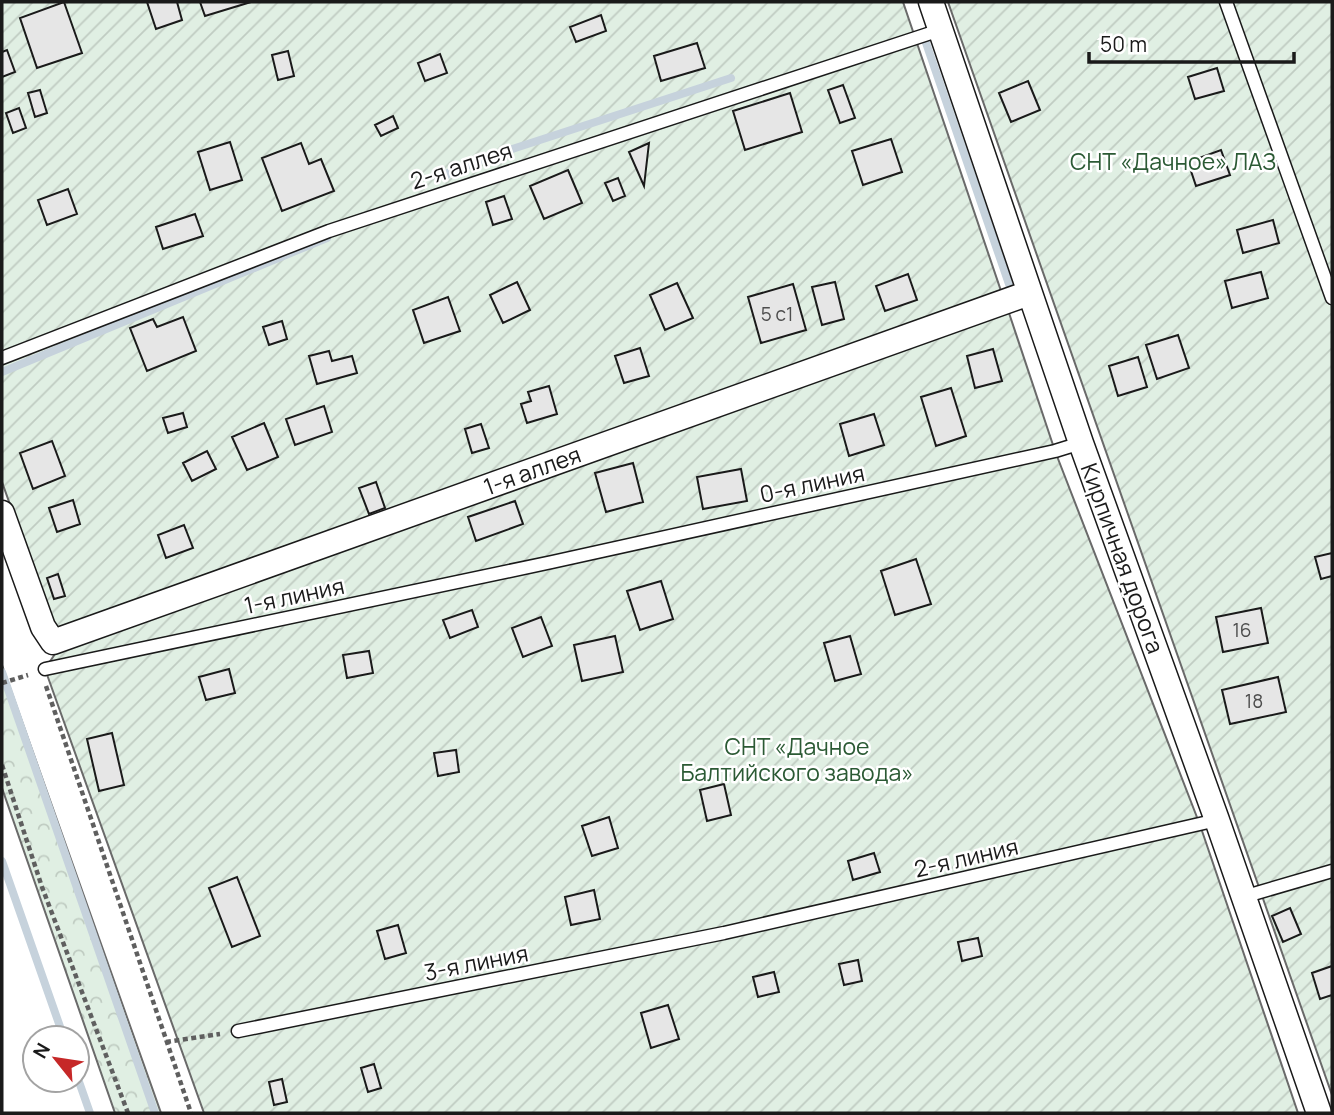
<svg xmlns="http://www.w3.org/2000/svg" width="1334" height="1115" viewBox="0 0 1334 1115" font-family="Manrope,sans-serif">
	<defs>
		<pattern id="forest-crowns" width="20" height="18" patternUnits="userSpaceOnUse" patternTransform="scale(1.75)"><rect width="20" height="18" fill="#e0efe3"/><path d="M2 6a3 3 0 1 1 6 0M12 15a3 3 0 1 1 6 0" fill="none" stroke="#c0ccc2"/></pattern>
		<pattern id="garden-furrows" width="10" height="10" patternUnits="userSpaceOnUse" patternTransform="scale(1.75)"><rect width="10" height="10" fill="#e0efe3"/><path d="M-1 1l2-2M0 10L10 0M9 11l2-2" fill="none" stroke="#c0ccc2"/></pattern>
	</defs>
	<rect width="100%" height="100%" fill="#fff"/>
	<path fill="url(#forest-crowns)" stroke="#6a6a6a" stroke-width="2" d="M2 665 161 1113H115L2 788Z"/>
	<path fill="url(#garden-furrows)" stroke="#6a6a6a" stroke-width="2" d="M2 2H903L1001 291 55 631 2 482Z
		M948 2H1332V1095Z
		M1008 310 1055 451 1200 825 1298 1113H204L45 669 57 651Z"/>
	<g fill="none" stroke-linecap="round" stroke-linejoin="round">
		<path stroke="#c6d2dc" stroke-width="8" d="M925 40 1011 290
			M446 176 445 174 503 152 731 78
			M2 372 327 238
			M2 672 155 1113
			M2 861 64 1038
			M77 1076 90 1113"/>
	</g>
	<path fill="#e6e6e6" stroke="#1a1a1a" stroke-width="2" d="M64 2 82 53 37 68 20 18Z
		M147 2H177L182 20 156 29Z
		M200 2H251L205 16Z
		M601 15 606 31 576 42 570 27Z
		M697 43 705 68 661 81 654 56Z
		M7 50 15 72 2 77V52Z
		M288 51 294 76 278 80 272 55Z
		M440 54 447 73 425 81 418 63Z
		M1217 68 1224 91 1195 99 1188 77Z
		M1028 81 1040 110 1011 122 999 93Z
		M843 85 855 118 840 123 828 90Z
		M40 90 47 113 35 117 28 93Z
		M790 93 802 132 745 150 733 111Z
		M19 108 26 128 13 133 6 113Z
		M393 116 398 128 381 136 375 125Z
		M891 139 902 172 863 185 852 151Z
		M230 142 242 180 210 190 198 152Z
		M301 143 309 164 321 159 334 191 282 211 262 158Z
		M649 143 644 186 629 152Z
		M1221 150 1230 175 1196 186 1188 162Z
		M568 170 582 203 544 219 530 186Z
		M618 178 625 196 613 201 605 183Z
		M68 189 77 214 47 225 38 200Z
		M504 196 512 219 493 225 486 202Z
		M195 214 203 236 163 249 156 227Z
		M1273 220 1279 243 1243 253 1237 230Z
		M1261 272 1268 298 1232 308 1225 281Z
		M908 274 917 300 885 311 876 286Z
		M517 282 530 310 503 323 490 295Z
		M835 282 844 319 822 325 812 287Z
		M677 283 693 318 665 330 650 295Z
		M793 284 806 330 761 343 748 297Z
		M448 297 460 331 424 343 413 310Z
		M183 317 196 351 147 371 130 328 153 319 157 327Z
		M282 321 287 339 269 345 263 327Z
		M1178 335 1189 368 1157 379 1146 345Z
		M640 348 649 376 624 383 615 356Z
		M993 349 1002 381 975 388 967 356Z
		M329 351 332 361 352 356 357 373 317 384 309 356Z
		M1138 357 1147 387 1118 396 1109 366Z
		M549 386 557 414 527 423 521 404 531 401 528 392Z
		M951 388 966 436 936 446 921 397Z
		M324 406 332 432 295 445 286 419Z
		M183 413 187 427 168 433 163 418Z
		M874 414 884 445 849 456 840 424Z
		M264 423 278 457 247 470 232 437Z
		M481 424 489 448 472 453 465 429Z
		M52 441 65 476 33 489 20 453Z
		M207 451 216 469 192 481 183 463Z
		M633 463 643 502 606 512 595 473Z
		M741 469 747 501 703 509 697 477Z
		M376 482 385 508 369 514 359 488Z
		M73 500 80 524 57 532 49 508Z
		M515 501 523 524 476 541 468 517Z
		M184 525 193 548 166 558 158 535Z
		M1332 553V576L1321 579 1315 557Z
		M916 559 931 604 895 615 881 571Z
		M58 574 65 596 54 599 47 578Z
		M661 581 673 619 640 630 627 591Z
		M1261 608 1268 643 1223 652 1216 617Z
		M472 610 478 627 450 638 443 620Z
		M541 617 552 646 523 657 512 628Z
		M615 636 623 672 582 681 574 645Z
		M850 636 861 674 835 681 824 643Z
		M369 651 373 673 347 678 343 655Z
		M229 669 235 693 206 700 199 677Z
		M1278 677 1286 712 1230 724 1222 690Z
		M112 733 124 785 99 791 87 739Z
		M456 750 459 772 438 776 434 753Z
		M724 784 731 815 707 821 700 790Z
		M609 817 618 848 592 856 582 826Z
		M874 853 880 872 853 880 848 861Z
		M237 877 260 936 232 947 209 888Z
		M594 890 600 919 571 925 565 897Z
		M1290 908 1301 934 1283 942 1272 916Z
		M398 925 406 953 385 959 377 931Z
		M978 938 982 956 962 961 958 942Z
		M858 960 862 981 844 985 839 964Z
		M1332 966V995L1320 999 1312 973Z
		M774 972 779 992 758 997 753 977Z
		M668 1005 679 1039 651 1048 641 1013Z
		M374 1064 381 1088 368 1092 361 1068Z
		M282 1079 287 1102 274 1105 269 1082Z"/>
	<g fill="none" stroke-linecap="round" stroke-linejoin="round">
		<g stroke="#1a1a1a" stroke-width="15">
			<path id="lane" d="M1226 2 1332 298
				M2 358 329 231 940 30
				M45 669 552 562 1055 451 1081 443
				M1243 897 1332 871
				M238 1031 724 933 1217 820"/>
		</g>
		<g stroke="#1a1a1a" stroke-width="27">
			<path id="street" d="M931 2 1081 443 1217 820 1319 1113
				M2 513 43 627 53 642 1029 293"/>
		</g>
		<path stroke="#5f5f5f" stroke-width="4.5" stroke-dasharray="5 3.5" stroke-linecap="butt" d="M2 683 28 675
			M46 686 191 1113
			M2 765 42 887 128 1113
			M166 1042 220 1034"/>
		<use href="#lane" stroke="#fff" stroke-width="12"/>
		<use href="#street" stroke="#fff" stroke-width="24"/>
	</g>
	<g text-anchor="middle" dominant-baseline="central" stroke-width="5" stroke-linejoin="round" paint-order="stroke">
		<g font-size="19" fill="#4d4d4d">
			<text x="777" y="314">5 с1</text>
			<text x="1242" y="630">16</text>
			<text x="1254" y="701">18</text>
		</g>
		<g font-size="23" fill="#2b5a34" stroke="#fff">
			<text x="1173" y="161">СНТ «Дачное» ЛАЗ</text>
			<text x="797" y="746">СНТ «Дачное<tspan x="797" dy="26">Балтийского завода»</tspan></text>
		</g>
		<g font-size="23" fill="#1a1a1a" stroke="#fff">
			<text transform="translate(461 165) rotate(-18)">2-я аллея</text>
			<text transform="translate(532 470) rotate(-20)">1-я аллея</text>
			<text transform="translate(812 483) rotate(-12)">0-я линия</text>
			<text transform="translate(1123 558) rotate(70)">Кирпичная дорога</text>
			<text transform="translate(294 595) rotate(-12)">1-я линия</text>
			<text transform="translate(966 857) rotate(-13)">2-я линия</text>
			<text transform="translate(476 962) rotate(-11)">3-я линия</text>
		</g>
	</g>
	<rect width="1334" height="1115" fill="none" stroke="#1a1a1a" stroke-width="7"/>
	<g transform="translate(56 1059) rotate(300)"><circle r="33" fill="#ffffff" stroke="#a3a3a3" stroke-width="2"/>
	<path d="M0-5L12 26L0 18L-12 26Z" fill="#c62828"/>
	<text y="-10" font-size="19" font-weight="bold" text-anchor="middle" fill="#1a1a1a">N</text>
	</g>
	<path d="M1089 52v10h205v-10" fill="none" stroke="#1a1a1a" stroke-width="3.5"/>
	<text x="1100" y="52" font-size="21" fill="#1a1a1a" stroke="#ffffff" stroke-width="5" paint-order="stroke">50 m</text>
</svg>
